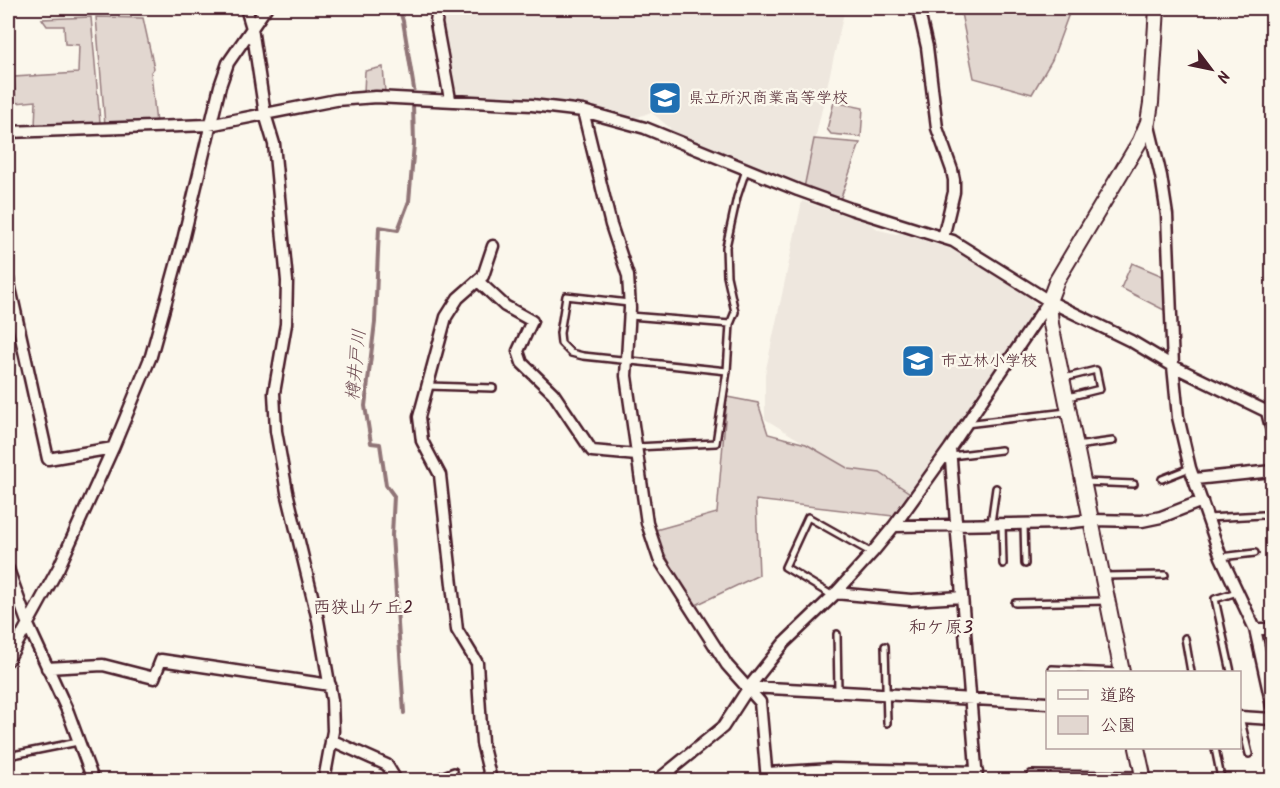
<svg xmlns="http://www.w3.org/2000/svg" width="1280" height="788" viewBox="0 0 1280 788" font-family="Kalam,'Klee One',sans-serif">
	<rect width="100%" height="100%" fill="#fbf7ec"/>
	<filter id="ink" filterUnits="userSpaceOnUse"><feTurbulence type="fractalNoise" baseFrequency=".0167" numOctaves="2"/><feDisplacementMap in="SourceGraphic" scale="12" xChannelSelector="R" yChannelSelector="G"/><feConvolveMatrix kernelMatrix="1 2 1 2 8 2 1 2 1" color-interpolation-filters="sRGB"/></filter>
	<g filter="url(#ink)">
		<path fill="#eee7de" d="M442 8H845L804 188 670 133V128L651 112 633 119 601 110 556 102 456 95 452 91 440 18Z
			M802 201 871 224 879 230 896 234 900 233 951 249 1031 294 1035 307 1019 339 966 413 911 494 881 477 853 473 765 419V374Z"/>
		<path fill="#e2d7d0" stroke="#967b7e" stroke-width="1.5" d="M960 8H1071L1052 60 1032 94 974 78Z
			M91 17 100 122 97 125 35 127 36 101 16 103 14 77 78 73 79 45 65 44 64 26H47L42 19Z
			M96 17 143 18 154 68 151 72 156 124 105 125Z
			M383 67 385 92H364L365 71Z
			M834 102 863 108 861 137 831 134 827 129Z
			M814 139 860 143 840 200 804 188Z
			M1132 263 1165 277 1166 311 1121 288Z
			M727 397 758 403 768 434 806 444 849 469 880 473 910 493 893 516 756 500 759 575 694 606 652 531 717 513Z"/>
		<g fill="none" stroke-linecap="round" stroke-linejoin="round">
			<path stroke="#907477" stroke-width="4" d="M399 8 403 21 414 89
				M404 713 392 535 394 496 386 485 380 444 371 443 365 406 375 322 379 227 398 230 409 201 414 144 413 104"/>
			<g stroke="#4a1f2b" stroke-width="10">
				<path id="service" d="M629 303 566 296 560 333 561 343 571 353 583 356 727 371
					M630 316 730 324 735 312 727 276 726 247 737 197 746 170
					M1064 378 1096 370 1100 389 1068 397
					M428 386 493 388
					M966 424 1067 412
					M1076 446 1113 441
					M636 447 716 443 727 371 730 324
					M951 456 1001 450
					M1162 479 1190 468
					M1084 482 1134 484
					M1207 518 1263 515
					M991 523 996 488
					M1002 524 1003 564
					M1024 524 1025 564
					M1221 557 1255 553
					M1104 576 1165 575
					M833 596 785 567 808 517 872 553
					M1015 603 1106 601
					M837 634 838 691
					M1185 638 1191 672
					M885 646 887 723
					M1052 669 1120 672
					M1231 672 1215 599 1237 592
					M1240 717 1249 754
					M1215 748 1221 778
					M8 756 78 742
					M1031 774 1141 775
					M430 780 454 771"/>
			</g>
			<g stroke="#4a1f2b" stroke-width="15">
				<path id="minor" d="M246 8 252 28 265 114 274 144 287 281 286 324 274 393 276 431 287 492 318 620 332 700 333 731 324 780
					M438 8 436 23 450 99
					M918 8 927 47 937 128 952 170 954 180V192L943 238
					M583 111 611 225 628 276 630 308 626 376 647 523 659 559 727 665 760 702 767 780
					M1148 122 1161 176 1167 215 1173 366 1178 417 1190 468 1221 557 1255 629 1272 706
					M8 132 209 125 336 100 376 97 532 105 583 111 645 128 798 190 851 209 953 241 1049 301 1131 341 1173 366 1272 414
					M8 279 48 459 113 448
					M478 281 505 306 532 321 518 351 522 363 553 393 592 451 637 455
					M1267 412 1272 431
					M950 448 977 780
					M1195 479 1272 471
					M894 526 1064 523 1091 520 1142 521 1161 517 1202 501
					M8 569 28 625 68 712 93 780
					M835 593 911 600 962 597
					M1255 629H1272
					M8 660 59 567 113 448 151 356 183 240 220 86 228 63 266 8
					M47 668 103 665 154 678 161 660 330 685
					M749 687 1048 703
					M1240 717 1272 719
					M331 740 387 765 396 780
					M767 773 833 769 977 772
					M491 780 482 743 477 663 457 630 440 475 422 441 419 417 446 317 458 298 483 276 493 246
					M658 780 723 727 749 687 784 643 833 596 872 553 894 526 950 448 1049 301"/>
			</g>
			<g stroke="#4a1f2b" stroke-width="18">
				<path id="tertiary" d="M1122 672 1051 324 1049 301 1057 280 1140 141 1148 122 1151 103 1157 8
					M1137 748 1144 780"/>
			</g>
			<use href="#service" stroke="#fbf7ec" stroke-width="5"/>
			<use href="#minor" stroke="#fbf7ec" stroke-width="10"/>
			<use href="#tertiary" stroke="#fbf7ec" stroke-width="14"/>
		</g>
	</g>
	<defs>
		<g id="school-square" transform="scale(1.725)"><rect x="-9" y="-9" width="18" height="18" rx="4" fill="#1f6fb2" stroke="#fbf7ec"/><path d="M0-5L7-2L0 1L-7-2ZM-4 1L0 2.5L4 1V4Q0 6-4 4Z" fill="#fff"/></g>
	</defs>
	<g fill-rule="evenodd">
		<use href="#school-square" x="665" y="98"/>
		<use href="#school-square" x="918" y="361"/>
	</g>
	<g text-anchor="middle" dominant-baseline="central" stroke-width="5" stroke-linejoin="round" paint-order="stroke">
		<g font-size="16" fill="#4a1f2b" stroke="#fbf7ec" text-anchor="start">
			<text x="688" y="98">県立所沢商業高等学校</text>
			<text x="941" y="361">市立林小学校</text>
		</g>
		<g font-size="18" font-style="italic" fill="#6d4a51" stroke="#fbf7ec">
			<text transform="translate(357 365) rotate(-84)">樽井戸川</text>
		</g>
		<g font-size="18" fill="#4a1f2b" stroke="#fbf7ec">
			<text x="363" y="608">西狭山ケ丘2</text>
			<text x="941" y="628">和ケ原3</text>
		</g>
	</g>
	<rect width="1280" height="788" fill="none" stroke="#fbf7ec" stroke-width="30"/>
	<rect x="15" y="15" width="1250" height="758" fill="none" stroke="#4a1f2b" stroke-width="2" filter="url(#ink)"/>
	<rect x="1046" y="671" width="195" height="78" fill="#fbf7ec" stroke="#b4a19f" stroke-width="1.5"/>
	<rect x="1058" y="690" width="30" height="9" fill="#fbf7ec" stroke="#b4a19f" stroke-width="1.5"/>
	<text x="1100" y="701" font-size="18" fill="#4a1f2b">道路</text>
	<rect x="1058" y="716" width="30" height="18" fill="#e2d7d0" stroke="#b4a19f" stroke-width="1.5"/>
	<text x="1100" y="731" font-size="18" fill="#4a1f2b">公園</text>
	<g transform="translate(1211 69) rotate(122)" stroke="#fbf7ec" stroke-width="4.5" paint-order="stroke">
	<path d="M0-4.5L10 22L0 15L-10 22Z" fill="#4a1f2b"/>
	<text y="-9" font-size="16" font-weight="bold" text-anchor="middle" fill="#4a1f2b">N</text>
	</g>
</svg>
